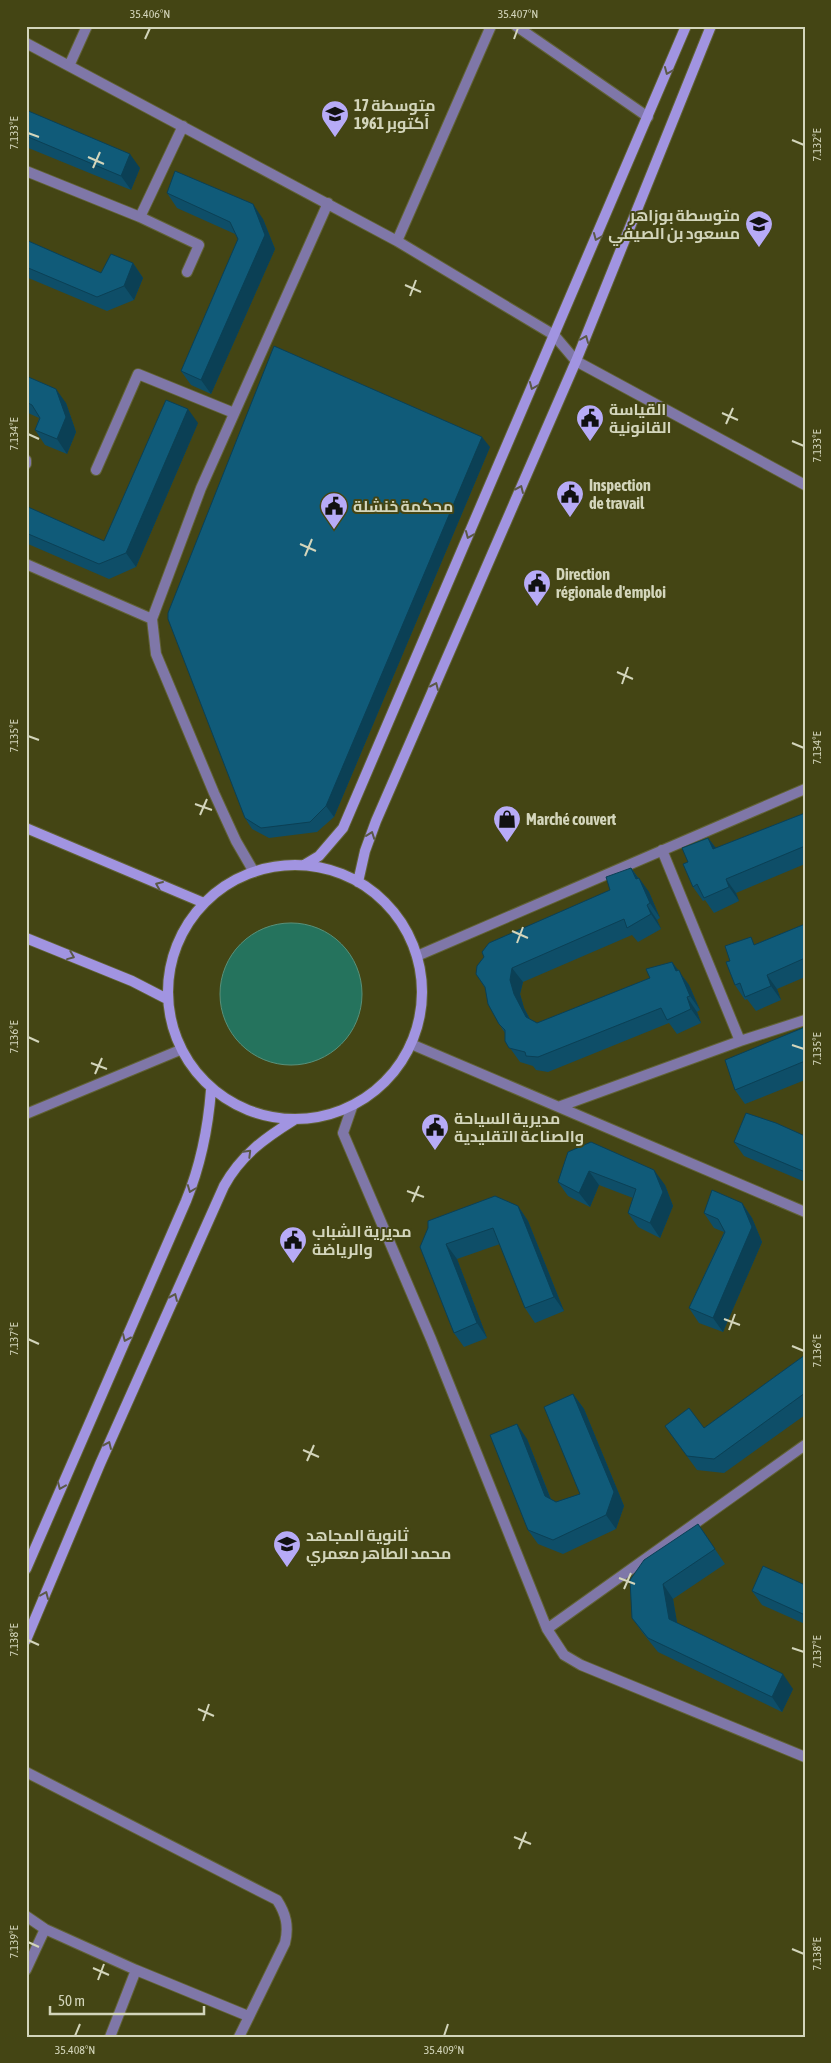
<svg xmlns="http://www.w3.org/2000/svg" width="831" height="2063" viewBox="0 0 831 2063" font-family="'Asap Condensed',Cairo,sans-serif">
	<rect width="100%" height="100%" fill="#444514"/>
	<path fill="#25735d" stroke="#599079" d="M220 994a71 71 0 1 1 142 0a71 71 0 1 1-142 0Z"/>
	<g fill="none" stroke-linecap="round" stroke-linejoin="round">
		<g stroke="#616235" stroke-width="12">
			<path id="street" d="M516 26 648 117
				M26 43 397 241 554 335 576 361 805 485
				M69 66 87 26
				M183 126 140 217 199 245 187 272
				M26 171 140 217
				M397 241 491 26
				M26 460V464
				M96 470 138 374 234 413
				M26 564 152 619
				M662 850 740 1041
				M254 872 236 841 214 793 156 654 152 619 201 488 328 203
				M417 956 805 789
				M411 1044 805 1212
				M561 1106 740 1041 805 1020
				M352 1107 343 1133 431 1339 547 1629 564 1655 581 1665 805 1757
				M26 1114 180 1050
				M547 1629 805 1445
				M26 1772 277 1900C286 1914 289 1926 285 1943L239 2037
				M26 1916 45 1929 136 1970 248 2016
				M26 1970 45 1929
				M110 2037 136 1970"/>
		</g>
		<g stroke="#616235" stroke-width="12">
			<path id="secondary" d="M26 828 204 903
				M304 865 319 856 343 828 686 26
				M168 992a127 127 0 1 1 254 0a127 127 0 1 1-254 0Z
				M358 882 365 851 376 821 576 361 711 26
				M26 938 132 981 167 999
				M26 1569 186 1201C201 1164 208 1130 211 1090
				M26 1640 100 1464 224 1186C241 1155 265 1138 294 1120"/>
		</g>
		<use href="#street" stroke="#7f77a8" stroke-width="10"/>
		<use href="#secondary" stroke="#a194e1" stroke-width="10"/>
	</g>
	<path fill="#0e4e68" d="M26 110 140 168 131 190 26 147Z
		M167 193 263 219 275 249 211 394 191 385 181 371 238 239 235 234 177 208Z
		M26 240 101 273 133 263 143 278 134 300 107 311 26 277Z
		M26 376 66 403 76 432 67 454 45 445 35 430 39 418 26 412Z
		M198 423 136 567 109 579 28 544 26 541V511L104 541Z
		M490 447 334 817 317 832 269 838 252 829 245 818Z
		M805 813V864L736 893 739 901 714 913 705 900 703 901 693 887 688 862 708 838 716 848Z
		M631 868 649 892 660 918 657 920 661 929 638 942 632 935 523 982 520 994 524 1008 530 1019 537 1023 650 978 672 962 689 985 700 1010 697 1012 701 1023 677 1034 669 1023 548 1072 536 1070 533 1066 520 1062 505 1041V1033L499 1024 485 988 476 974 610 890Z
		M805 924V977L777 989 781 1000 756 1011 747 999 745 1000 735 985 730 961 756 944Z
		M805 1027V1080L745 1104 735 1090Z
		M805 1136V1182L744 1156 734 1142Z
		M568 1152 665 1185 673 1206 660 1238 638 1227 628 1213 633 1198 599 1185 590 1207 568 1196 558 1182Z
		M742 1203 752 1218 762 1242 723 1332 699 1323 689 1308 724 1232 714 1228 704 1213Z
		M518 1206 528 1221 564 1311 535 1323 525 1308 500 1244 457 1259 487 1338 464 1347 454 1333 420 1247Z
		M805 1355V1415L724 1473 697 1470 665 1426 704 1428Z
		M573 1394 584 1409 624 1506 616 1529 563 1554 538 1544 528 1530 527 1439 551 1499 556 1502 580 1494Z
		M698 1524 725 1564 673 1599 677 1623 793 1689 782 1712 658 1652 642 1632 632 1618Z
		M805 1585V1624L762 1605 752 1591Z"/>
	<path fill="#0b4055" d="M130 154 140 168 131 190 121 176Z
		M253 204 263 219 275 249 211 394 201 380Z
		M133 263 143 278 134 300 124 286Z
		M56 389 66 403 76 432 67 454 57 439Z
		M188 409 198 423 136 567 126 553Z
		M482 437 490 447 334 817 326 806Z
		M708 838 719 852 713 849Z
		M631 868 642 884 639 878 649 892 660 918 650 903Z
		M726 879 736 893 739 901 729 887Z
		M647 905 657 920 661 929 651 914Z
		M672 962 689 985 700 1010 690 996 676 971Z
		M512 968 523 982 520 994 524 1008 536 1031 526 1017 514 994 510 980Z
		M767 975 777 989 781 1000 771 986Z
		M687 997 697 1012 701 1023 691 1009Z
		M654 1170 665 1185 673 1206 660 1238 650 1223Z
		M589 1171 599 1185 590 1207 579 1193Z
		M742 1203 752 1218 762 1242 723 1332 713 1318Z
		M518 1206 528 1221 564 1311 554 1297Z
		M446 1244 457 1259 487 1338 477 1323Z
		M573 1394 584 1409 624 1506 616 1529 606 1515Z
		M517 1424 527 1439 555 1510 545 1496Z
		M663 1584 673 1599 679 1634 669 1619Z
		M783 1674 793 1689 782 1712 772 1697Z"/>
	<path fill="#105b79" stroke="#0b4055" d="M26 110 130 154 121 176 26 136Z
		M175 171 253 204 265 235 201 380 181 371 238 239 230 222 167 193Z
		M26 240 101 273 111 254 133 263 124 286 97 297 26 267Z
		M274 346 482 437 326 806 310 822 261 828 245 818 168 619V613Z
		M26 376 56 389 66 417 57 439 35 430 40 418 32 405 26 402Z
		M166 400 188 409 126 553 99 564 26 533V511L28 507 104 541Z
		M805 813V846L726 879 729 887 704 898 697 884 693 887 683 864 688 862 682 848 708 838 713 849Z
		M631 868 636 879 639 878 650 903 647 905 651 914 627 928 624 919 512 968 510 980 514 994 526 1017 537 1023 650 978 646 969 672 962 676 971 679 970 690 996 687 997 691 1009 667 1020 661 1008 538 1057 526 1056 525 1052 509 1048 505 1041V1030L499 1024 488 1004 485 987 476 974 477 966 484 957 482 952 489 943 610 890 606 877Z
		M805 924V958L767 975 771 986 745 997 740 983 735 985 726 962 730 961 725 946 751 937 754 945Z
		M805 1027V1061L735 1090 725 1060Z
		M746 1113 776 1123 805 1136V1172L734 1142Z
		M591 1142 654 1170 663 1192 650 1223 628 1213 636 1189 589 1171 579 1193 558 1182 568 1152Z
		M712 1190 742 1203 752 1227 713 1318 689 1308 725 1232 718 1219 704 1213Z
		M495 1196 518 1206 554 1297 525 1308 493 1228 446 1244 477 1323 454 1333 420 1247 428 1228V1221Z
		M805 1355V1393L714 1459 687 1456 665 1426 689 1408 704 1428Z
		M573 1394 614 1492 606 1515 553 1540 528 1530 490 1435 517 1424 545 1496 556 1502 580 1494 544 1407Z
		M698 1524 715 1549 663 1584 669 1619 783 1674 772 1697 648 1638 632 1618 630 1580 644 1560Z
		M763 1566 805 1585V1615L752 1591Z"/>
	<defs><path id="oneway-chevron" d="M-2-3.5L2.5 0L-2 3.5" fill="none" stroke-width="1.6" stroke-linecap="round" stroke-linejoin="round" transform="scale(1.25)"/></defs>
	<g stroke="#5b5947">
		<use href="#oneway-chevron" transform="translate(668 71) rotate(113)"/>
		<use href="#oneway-chevron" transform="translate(597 237) rotate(113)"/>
		<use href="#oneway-chevron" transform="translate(585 339) rotate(-68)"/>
		<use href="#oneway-chevron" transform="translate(533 386) rotate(113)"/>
		<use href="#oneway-chevron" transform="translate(520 489) rotate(-66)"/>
		<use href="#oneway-chevron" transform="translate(469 535) rotate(113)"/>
		<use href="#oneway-chevron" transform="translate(435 686) rotate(-66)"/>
		<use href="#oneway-chevron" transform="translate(371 835) rotate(-70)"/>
		<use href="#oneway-chevron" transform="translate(159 885) rotate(-157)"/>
		<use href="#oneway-chevron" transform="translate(71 956) rotate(22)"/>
		<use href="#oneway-chevron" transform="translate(248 1153) rotate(-45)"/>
		<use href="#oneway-chevron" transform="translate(191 1189) rotate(111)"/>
		<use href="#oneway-chevron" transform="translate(174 1297) rotate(-66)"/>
		<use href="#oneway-chevron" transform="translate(126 1338) rotate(114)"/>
		<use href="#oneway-chevron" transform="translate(108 1445) rotate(-66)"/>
		<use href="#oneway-chevron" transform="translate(61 1486) rotate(113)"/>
		<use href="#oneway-chevron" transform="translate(45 1595) rotate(-67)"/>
	</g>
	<path fill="none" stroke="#d3d5bb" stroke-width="2" d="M145 39 150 28M514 39 518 28M28 133 39 137M792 140 804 145M88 157 104 164M93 168 100 152M405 285 421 292M410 296 416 280M722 413 738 420M726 424 733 408M28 434 39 439M792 441 804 446M300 544 316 551M305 556 312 539M617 672 633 679M622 684 628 667M28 736 39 740M792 743 804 748M195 804 212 810M200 815 207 799M512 931 528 938M517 943 523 927M28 1037 39 1042M792 1045 804 1049M91 1063 107 1069M95 1074 102 1058M407 1191 424 1197M412 1202 419 1186M724 1319 740 1325M729 1330 735 1314M28 1339 39 1344M792 1346 804 1351M303 1450 319 1457M307 1461 314 1445M619 1578 635 1584M624 1589 631 1573M28 1640 39 1645M792 1648 804 1652M198 1709 214 1716M203 1721 209 1704M514 1837 531 1844M519 1849 526 1832M28 1942 39 1947M792 1949 804 1954M93 1968 109 1975M98 1980 104 1964M75 2036 80 2024M444 2036 448 2024"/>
	<defs>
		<g id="school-pin" transform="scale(1.4375)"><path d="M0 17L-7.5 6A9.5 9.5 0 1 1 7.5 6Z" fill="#b7abf7" stroke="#444514"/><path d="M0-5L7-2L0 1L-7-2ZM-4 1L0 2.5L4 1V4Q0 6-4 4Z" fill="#111"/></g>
		<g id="civic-pin" transform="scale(1.4375)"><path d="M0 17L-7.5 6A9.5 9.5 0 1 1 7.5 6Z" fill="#b7abf7" stroke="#444514"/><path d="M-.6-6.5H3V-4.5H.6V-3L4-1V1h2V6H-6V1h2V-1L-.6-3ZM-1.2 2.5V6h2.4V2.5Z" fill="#111"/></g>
		<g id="shop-pin" transform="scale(1.4375)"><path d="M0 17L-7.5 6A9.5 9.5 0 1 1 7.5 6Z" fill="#b7abf7" stroke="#444514"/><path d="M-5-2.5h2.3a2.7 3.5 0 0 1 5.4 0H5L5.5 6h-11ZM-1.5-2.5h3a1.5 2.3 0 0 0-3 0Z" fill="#111"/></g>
	</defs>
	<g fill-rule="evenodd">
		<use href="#school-pin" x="335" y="114"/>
		<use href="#school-pin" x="759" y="224"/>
		<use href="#civic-pin" x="590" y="418"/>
		<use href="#civic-pin" x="570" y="494"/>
		<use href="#civic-pin" x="334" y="506"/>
		<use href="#civic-pin" x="537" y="583"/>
		<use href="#shop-pin" x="507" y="819"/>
		<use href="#civic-pin" x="435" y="1127"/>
		<use href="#civic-pin" x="293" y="1240"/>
		<use href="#school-pin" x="287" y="1544"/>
	</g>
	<g text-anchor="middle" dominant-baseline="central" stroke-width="4" stroke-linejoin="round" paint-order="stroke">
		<g font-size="16" font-weight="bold" fill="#d3d5bb" stroke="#444514" text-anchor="start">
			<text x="354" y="105">متوسطة 17<tspan x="354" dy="18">أكتوبر 1961</tspan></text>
			<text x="740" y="215" text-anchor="end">متوسطة بوزاهر<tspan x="740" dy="18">مسعود بن الصيفي</tspan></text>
			<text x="609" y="409">القياسة<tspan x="609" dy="18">القانونية</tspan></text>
			<text x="589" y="485">Inspection<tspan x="589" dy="18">de travail</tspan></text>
			<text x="353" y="506">محكمة خنشلة</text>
			<text x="556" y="574">Direction<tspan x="556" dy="18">régionale d'emploi</tspan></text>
			<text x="526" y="819">Marché couvert</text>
			<text x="454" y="1118">مديرية السياحة<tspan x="454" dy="18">والصناعة التقليدية</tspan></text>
			<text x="312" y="1231">مديرية الشباب<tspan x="312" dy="18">والرياضة</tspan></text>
			<text x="306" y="1535">ثانوية المجاهد<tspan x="306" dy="18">محمد الطاهر معمري</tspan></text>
		</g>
	</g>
	<rect width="831" height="2063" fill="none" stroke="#444514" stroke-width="55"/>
	<path d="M50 2006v8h154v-8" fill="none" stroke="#d3d5bb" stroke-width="2.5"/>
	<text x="58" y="2006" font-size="15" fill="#d3d5bb" stroke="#444514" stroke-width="4" paint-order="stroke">50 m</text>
	<rect x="28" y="28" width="776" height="2008" fill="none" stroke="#d3d5bb" stroke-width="2"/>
	<g font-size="12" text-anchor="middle" fill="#d3d5bb">
		<text x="150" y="18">35.406°N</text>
		<text x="518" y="18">35.407°N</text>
		<text transform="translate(14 133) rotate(-90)" y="4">7.133°E</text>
		<text transform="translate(817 145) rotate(-90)" y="4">7.132°E</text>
		<text transform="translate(14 434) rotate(-90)" y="4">7.134°E</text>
		<text transform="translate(817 446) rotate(-90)" y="4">7.133°E</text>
		<text transform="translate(14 736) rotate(-90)" y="4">7.135°E</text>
		<text transform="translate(817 748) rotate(-90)" y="4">7.134°E</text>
		<text transform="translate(14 1037) rotate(-90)" y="4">7.136°E</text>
		<text transform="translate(817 1049) rotate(-90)" y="4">7.135°E</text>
		<text transform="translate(14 1339) rotate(-90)" y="4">7.137°E</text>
		<text transform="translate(817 1351) rotate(-90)" y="4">7.136°E</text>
		<text transform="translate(14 1640) rotate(-90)" y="4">7.138°E</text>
		<text transform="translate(817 1652) rotate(-90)" y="4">7.137°E</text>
		<text transform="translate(14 1942) rotate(-90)" y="4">7.139°E</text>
		<text transform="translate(817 1954) rotate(-90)" y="4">7.138°E</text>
		<text x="75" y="2054">35.408°N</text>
		<text x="444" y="2054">35.409°N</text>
	</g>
</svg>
